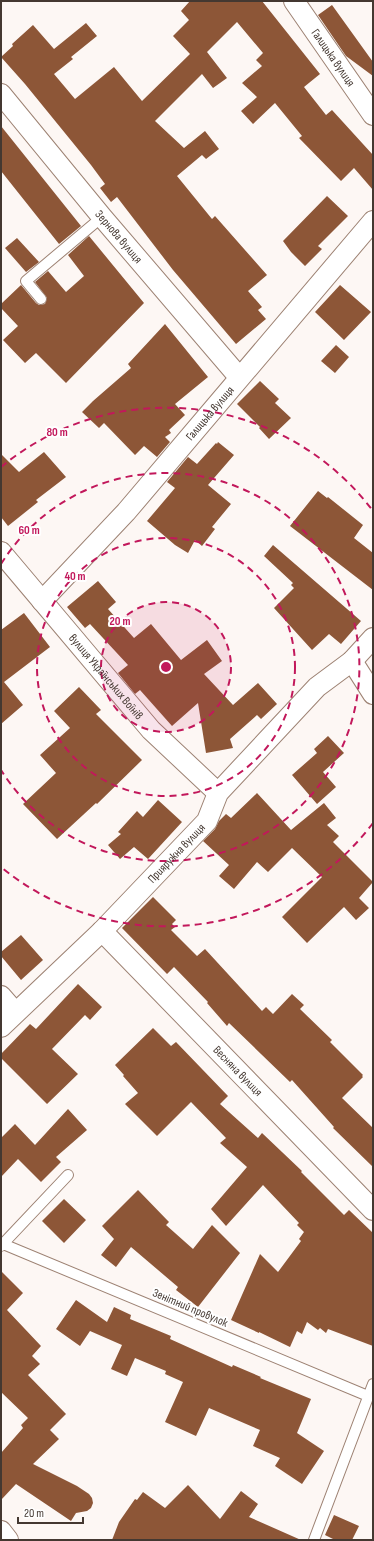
<svg xmlns="http://www.w3.org/2000/svg" width="374" height="1541" viewBox="0 0 374 1541" font-family="'Sofia Sans Condensed',sans-serif">
	<rect width="100%" height="100%" fill="#fdf7f4"/>
	<path fill="#8d5637" d="M190 1H262L320 74 304 87 326 115 332 110 373 155V190L354 168 341 181 299 138 302 136 275 103 253 124 241 111 257 97 242 83 262 66 256 60 263 53 237 22 207 52 227 78 213 88 202 74 155 121 184 148 205 131 219 149 206 159 202 155 177 176 212 219 215 216 267 275 248 291 262 307 258 310 266 319 236 344 173 270 117 197 111 202 100 188 105 184 91 165 25 84 1 57 13 46 12 44 33 25 54 49 86 23 97 36 71 57 73 59 54 74 75 99 114 67 142 101 190 54 173 36 189 20 181 11Z
		M332 5 373 62V76L346 56 318 15Z
		M1 126 81 226 59 244 1 171Z
		M327 196 348 216 318 246 322 249 305 266 291 252 283 241Z
		M89 236 144 303 66 383 36 353 25 363 3 340 18 326 1 308V304L21 285 36 303 39 305 45 304 47 298 35 282 48 271 66 292 84 276 68 255Z
		M17 238 39 262 26 272 5 248Z
		M340 285 371 312 344 340 315 312Z
		M165 324 208 377 175 404 185 415 169 430 171 433 165 437 170 442 157 457 144 446 135 455 104 423 99 428 82 412 93 401 131 368 128 364Z
		M336 345 349 357 335 373 321 361Z
		M260 381 279 399 275 403 291 418 269 439 259 428 260 427 237 404Z
		M218 442 234 455 208 485 231 504 212 527 215 529 202 546 195 540 188 553 175 545 147 521 175 488 167 482 188 457 197 464 216 443 217 444Z
		M44 452 66 477 36 500 38 502 8 526 1 517V454L19 472Z
		M318 491 327 498 328 497 363 525 354 538 373 553V590L290 526Z
		M273 545 361 621 341 644 329 634 312 650 274 608 294 588 291 585 293 583 264 556Z
		M98 581 116 602 108 609 134 638 151 624 181 660 207 640 222 661 204 674 233 705 258 683 277 704 261 719 257 715 230 739 233 748 206 753 198 703 172 726 140 690 135 694 118 673 128 665 90 624 85 628 67 607Z
		M24 613 50 647 4 682 23 705 1 724V630Z
		M79 687 101 710 96 714 142 760 97 804 96 803 57 839 23 804 56 773 40 755 70 728 54 711Z
		M328 736 344 753 323 772 336 787 317 804 292 775 317 753 314 749Z
		M257 793 291 830 324 803 336 818 327 825 339 836 333 842 373 882 359 898 369 908 356 920 344 907 307 943 282 917 322 877 292 848 268 872 257 862 234 889 219 876 229 865 203 841 215 829 219 821 226 814 231 818Z
		M158 800 182 822 148 859 134 847 120 859 108 845 121 834 118 832 137 811 143 817Z
		M153 897 176 920 172 924 175 927 171 930 197 956 205 949 262 1011 266 1007 273 1014 292 994 304 1005 300 1009 332 1040 330 1042 363 1075 362 1076 363 1077 342 1098 373 1128V1167L333 1128 334 1127 292 1080 290 1082 229 1023 227 1026 207 1003 208 1002 174 967 167 974 122 928Z
		M21 935 43 960 21 980 1 956V952Z
		M78 984 102 1007 90 1020 85 1015 52 1049 78 1074 47 1104 1 1058V1054L30 1024 36 1029Z
		M153 1028 171 1046 176 1042 228 1096 220 1104 258 1138 262 1133 302 1171 301 1172 344 1215 349 1210 373 1233V1346L328 1329 326 1333 320 1328 318 1330 307 1322 302 1334 297 1331 290 1347 259 1332V1333L231 1320 260 1254 278 1272 301 1241 299 1239 304 1232 297 1225 299 1223 263 1185 226 1226 211 1209 247 1167 220 1143 226 1138 191 1102 157 1136 125 1104 138 1093 123 1076 124 1075 115 1065Z
		M68 1109 87 1130 56 1157 61 1162 41 1182 18 1159 1 1177V1138L15 1124 35 1145Z
		M138 1190 169 1222 166 1225 193 1249 212 1225 240 1253 198 1307 176 1290 178 1287 131 1247 116 1267 101 1255 114 1239 102 1226Z
		M64 1199 86 1220 64 1243 42 1221Z
		M1 1271 23 1293 7 1310 41 1346 32 1356 40 1364 28 1375 66 1414 50 1430 59 1439 33 1464 77 1486 89 1494 92 1498 93 1503 91 1508 87 1511 76 1513 71 1521 16 1484 1 1500V1453L23 1428 21 1425 28 1418 1 1392Z
		M76 1300 107 1322 114 1307 131 1315 130 1319 171 1336 170 1339 232 1367 233 1365 261 1377 260 1378 311 1399 297 1433 324 1451 302 1484 275 1466 280 1458 253 1446 260 1430 209 1408 196 1436 165 1422 183 1382 165 1374 166 1371 135 1358 127 1376 111 1369 122 1345 90 1331 80 1346 56 1329Z
		M188 1485 220 1519 241 1491 258 1504 249 1517 301 1540H112L119 1522 135 1499 137 1500 143 1492 165 1508Z
		M334 1515 359 1526 352 1540H335L325 1535Z"/>
	<g fill="none" stroke-linecap="round" stroke-linejoin="round">
		<g stroke="#9d8273" stroke-width="12">
			<path id="service" d="M41 299 26 281 102 217
				M3 1244 368 1396
				M1 1246 68 1175
				M314 1540 373 1384"/>
		</g>
		<g stroke="#9d8273" stroke-width="22">
			<g id="minor">
				<path id="s1" d="M294 1 373 115"/>
				<path id="s2" d="M1 94 102 217 239 377"/>
				<path id="s3" d="M1 552 151 730 218 793"/>
				<path id="s4" d="M42 601 126 512 373 221"/>
				<path d="M352 661 373 694"/>
				<path id="s5" d="M102 931 373 1210"/>
				<path d="M1 996 15 1012"/>
				<path id="s6" d="M1 1027 102 931 207 821 218 793 317 687 352 661 373 638"/>
				<path d="M1 1531 8 1540"/>
			</g>
		</g>
		<use href="#service" stroke="#fff" stroke-width="10"/>
		<use href="#minor" stroke="#fff" stroke-width="20"/>
	</g>
	<circle cx="166" cy="667" r="65" fill="#c2185b" fill-opacity=".12"/>
	<g fill="none" stroke="#c2185b" stroke-width="2" stroke-dasharray="7 5">
		<circle cx="166" cy="667" r="65"/>
		<circle cx="166" cy="667" r="129"/>
		<path d="M1 564A194 194 0 1 1 1 770"/>
		<path d="M373 823A259 259 0 0 1 1 867M1 467A259 259 0 0 1 373 511"/>
	</g>
	<g text-anchor="middle" dominant-baseline="central" stroke-width="4" stroke-linejoin="round" paint-order="stroke">
		<g font-size="12" fill="#443831" stroke="#fff">
			<text stroke="none"><textPath href="#s1" startOffset="69">Галицька вулиця</textPath></text>
			<text stroke="none"><textPath href="#s2" startOffset="185">Зернова вулиця</textPath></text>
			<text stroke="none"><textPath href="#s4" startOffset="252">Галицька вулиця</textPath></text>
			<text stroke="none"><textPath href="#s3" startOffset="163">вулиця Українських Воїнів</textPath></text>
			<text stroke="none"><textPath href="#s6" startOffset="247">Прияружна вулиця</textPath></text>
			<text stroke="none"><textPath href="#s5" startOffset="195">Весняна вулиця</textPath></text>
			<text transform="translate(190 1308) rotate(23)">Зенітний провулок</text>
		</g>
	</g>
	<circle cx="166" cy="667" r="6" fill="#c2185b" stroke="#fff" stroke-width="2"/>
	<g font-size="12" text-anchor="middle" font-weight="bold" fill="#c2185b" stroke="#fff" stroke-width="4" stroke-linejoin="round" paint-order="stroke">
		<text x="57" y="436">80 m</text>
		<text x="29" y="534">60 m</text>
		<text x="75" y="580">40 m</text>
		<text x="120" y="625">20 m</text>
	</g>
	<rect width="374" height="1541" fill="none" stroke="#443831" stroke-width="4"/>
	<path d="M18 1517v6h65v-6" fill="none" stroke="#443831" stroke-width="2"/>
	<text x="24" y="1517" font-size="12" fill="#443831" stroke="#ffffff" stroke-width="3" paint-order="stroke">20 m</text>
</svg>
